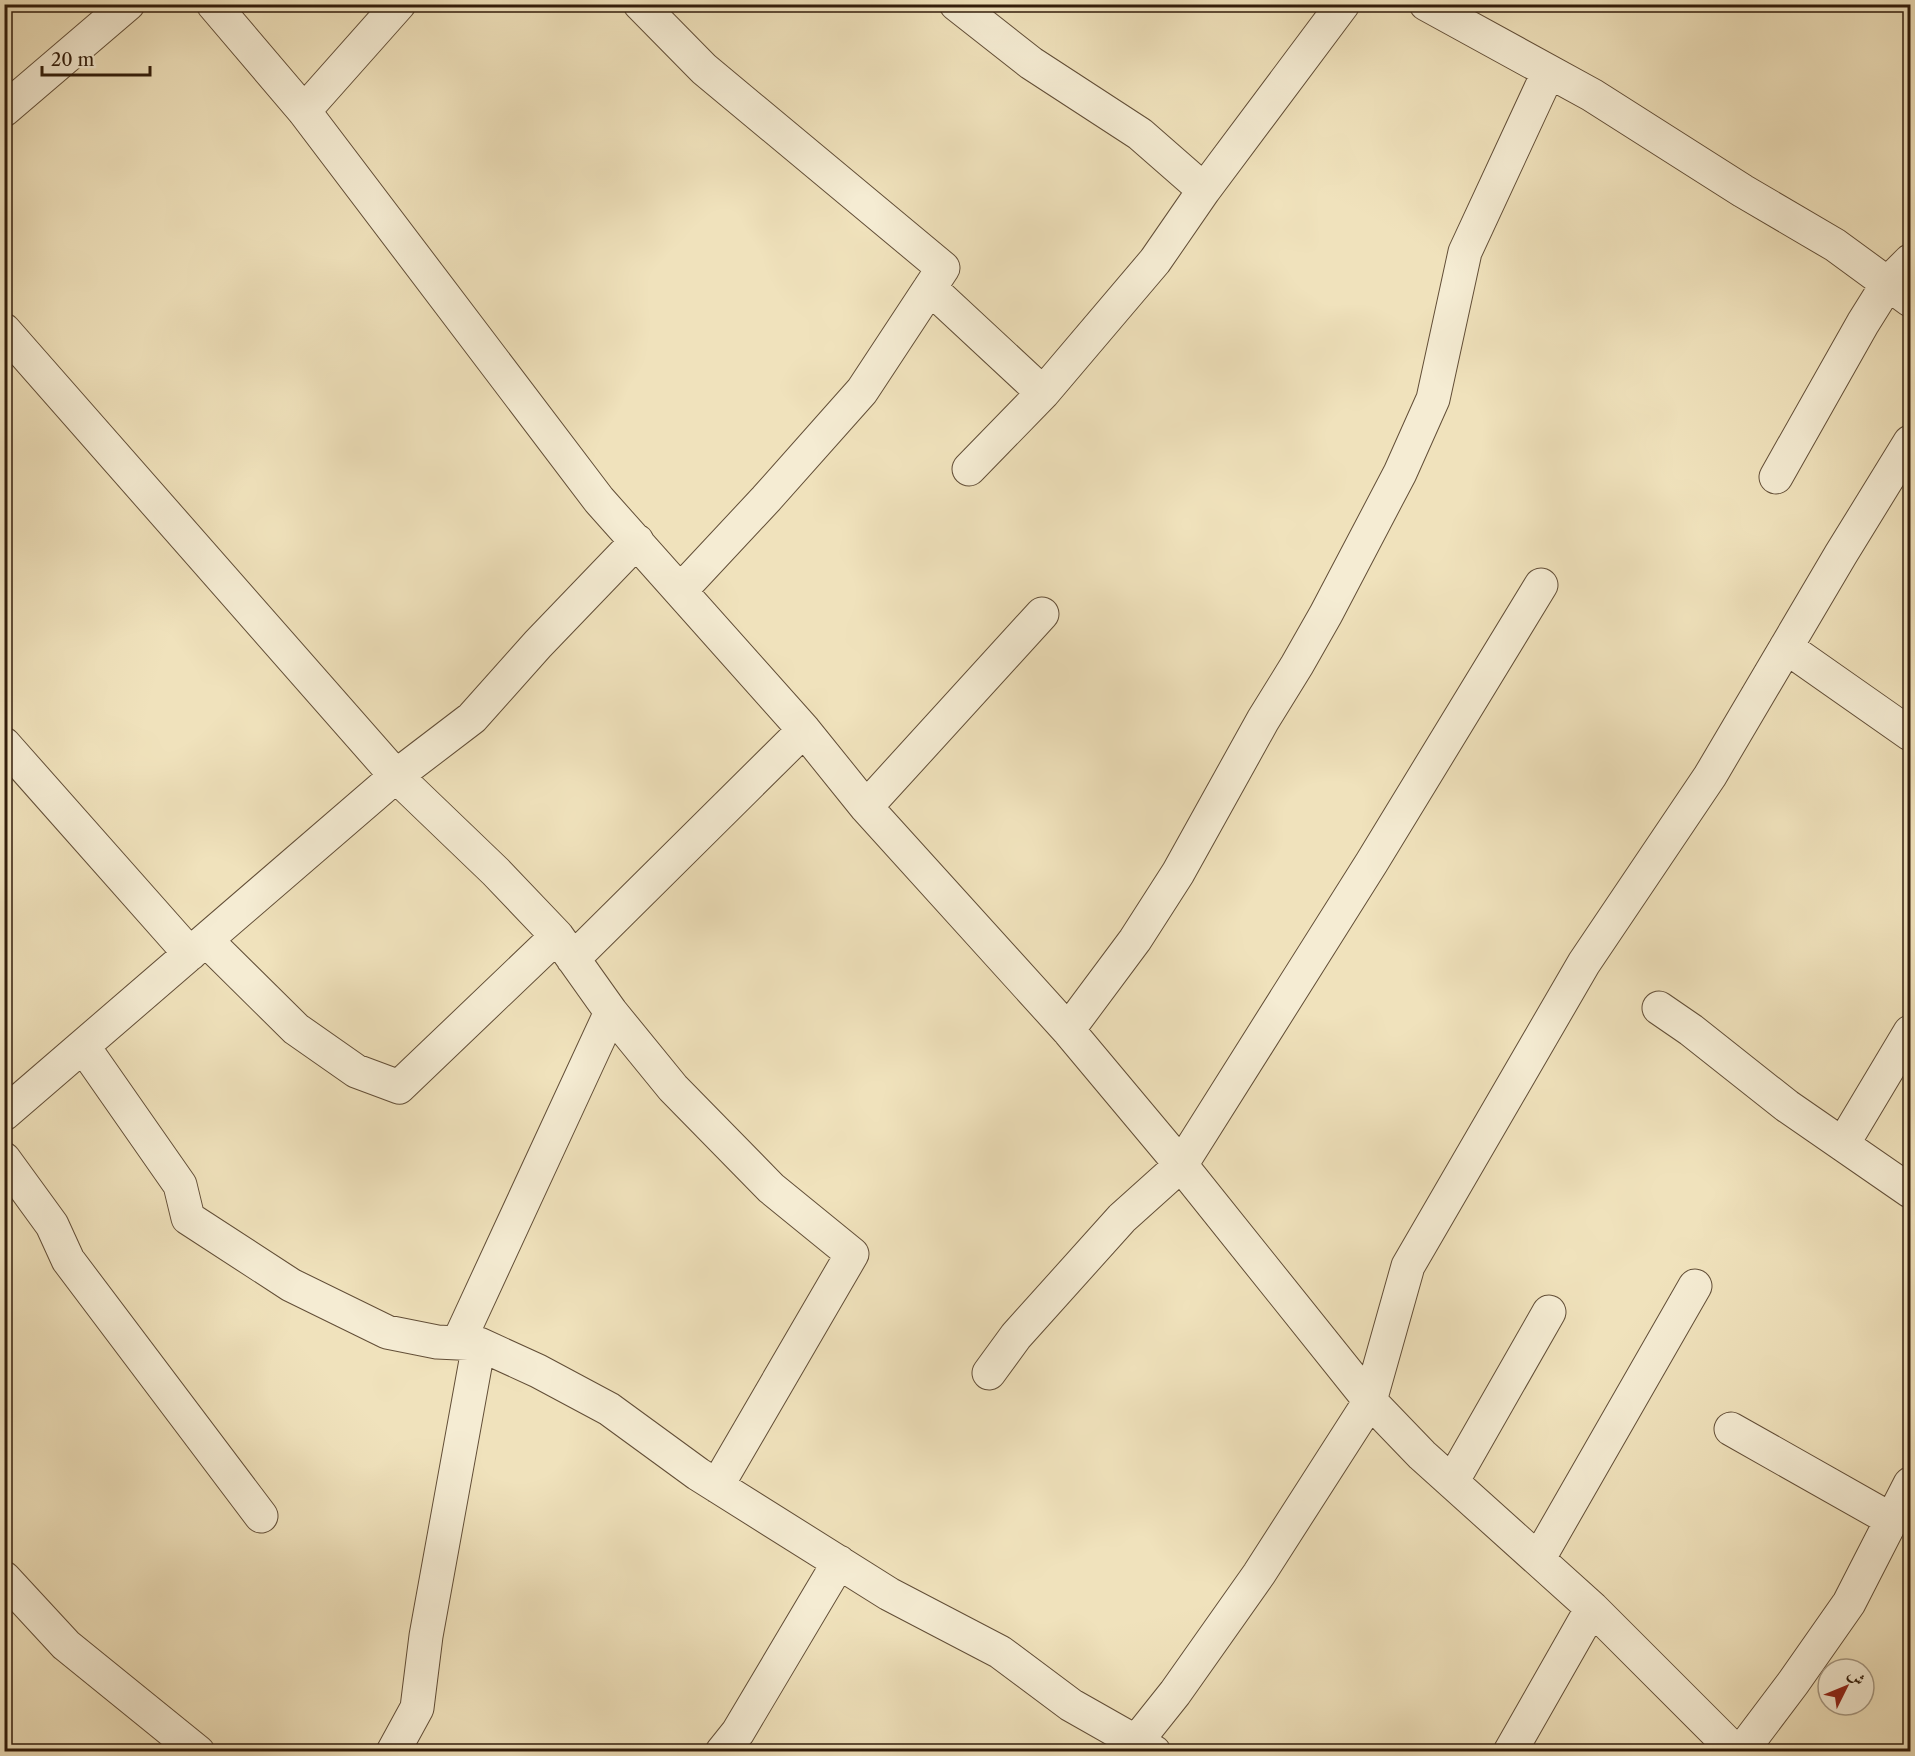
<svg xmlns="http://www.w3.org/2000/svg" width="1915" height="1756" viewBox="0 0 1915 1756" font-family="'Libre Caslon Text',Amiri,serif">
	<rect width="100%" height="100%" fill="#f0e2bc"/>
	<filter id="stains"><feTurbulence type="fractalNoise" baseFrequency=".00333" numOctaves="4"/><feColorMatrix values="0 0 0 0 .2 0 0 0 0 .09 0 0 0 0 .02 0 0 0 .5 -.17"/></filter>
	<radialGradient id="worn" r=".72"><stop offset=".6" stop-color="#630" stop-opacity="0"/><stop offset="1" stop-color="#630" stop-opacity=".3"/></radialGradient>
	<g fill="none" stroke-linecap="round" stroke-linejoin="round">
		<g stroke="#624e37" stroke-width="35">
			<path id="minor" d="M213 4 304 111 599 500 804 730 866 807 1068 1030 1181 1165 1370 1401 1422 1455 1592 1608 1736 1752
				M640 4 704 69 943 268 862 391 766 499 681 590
				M956 4 1031 63 1140 134 1204 190 1343 4
				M1426 4 1592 95 1743 191 1835 245 1910 300
				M4 110 128 4
				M304 111 399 4
				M930 288 1043 393
				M4 330 396 776 496 872 557 936 611 1012 673 1088 771 1188 852 1254 717 1486
				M969 469 1043 393 1155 261 1204 190
				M1776 477 1863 323 1888 283 1910 261
				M1786 647 1910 734
				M4 744 190 954
				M866 807 1042 614
				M206 940 296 1029 356 1071 399 1087 557 936
				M573 959 804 730
				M1659 1008 1691 1030 1787 1106 1910 1191
				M1068 1030 1135 940 1178 873 1263 720 1297 665 1326 614 1400 473 1433 399 1465 252 1548 73
				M83 1046 180 1185 188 1218 291 1285 387 1332 437 1342 479 1344 538 1371 609 1409 698 1474 889 1594 1000 1652 1071 1705 1154 1752
				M4 1114 396 776 472 718 538 644 637 541
				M1843 1144 1910 1032
				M4 1159 52 1225 68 1260 261 1516
				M458 1343 611 1012
				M989 1373 1016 1336 1122 1218 1181 1165 1372 862 1541 585
				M1731 1429 1892 1520
				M1452 1482 1549 1312
				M1539 1558 1695 1286
				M4 1578 66 1645 198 1752
				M393 1752 417 1708 426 1636 479 1344
				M722 1752 738 1732 839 1562
				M1128 1752 1175 1693 1259 1574 1370 1401 1408 1266 1584 963 1710 776 1841 554 1910 442
				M1510 1752 1592 1608
				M1741 1752 1793 1683 1849 1603 1910 1484"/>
		</g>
		<use href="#minor" stroke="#f5ecd3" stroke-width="33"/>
	</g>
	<rect width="1915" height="1756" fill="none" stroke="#f0e2bc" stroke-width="24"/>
	<rect x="6" y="6" width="1903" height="1744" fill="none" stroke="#321d0b" stroke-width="3"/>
	<rect x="12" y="12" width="1891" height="1732" fill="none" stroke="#321d0b" stroke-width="1.5"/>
	<g transform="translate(1846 1687) rotate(47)"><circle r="28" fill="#f5ecd3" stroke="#a79983" stroke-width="1.5"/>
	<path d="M0-4.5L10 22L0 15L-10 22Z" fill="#8f2418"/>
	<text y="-9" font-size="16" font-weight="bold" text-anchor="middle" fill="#321d0b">ش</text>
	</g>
	<path d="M42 66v9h108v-9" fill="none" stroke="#321d0b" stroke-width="3"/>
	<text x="51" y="66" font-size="18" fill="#321d0b" stroke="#f5ecd3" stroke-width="4.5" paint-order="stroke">20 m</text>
	<rect width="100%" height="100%" filter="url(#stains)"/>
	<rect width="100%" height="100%" fill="url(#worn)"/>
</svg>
